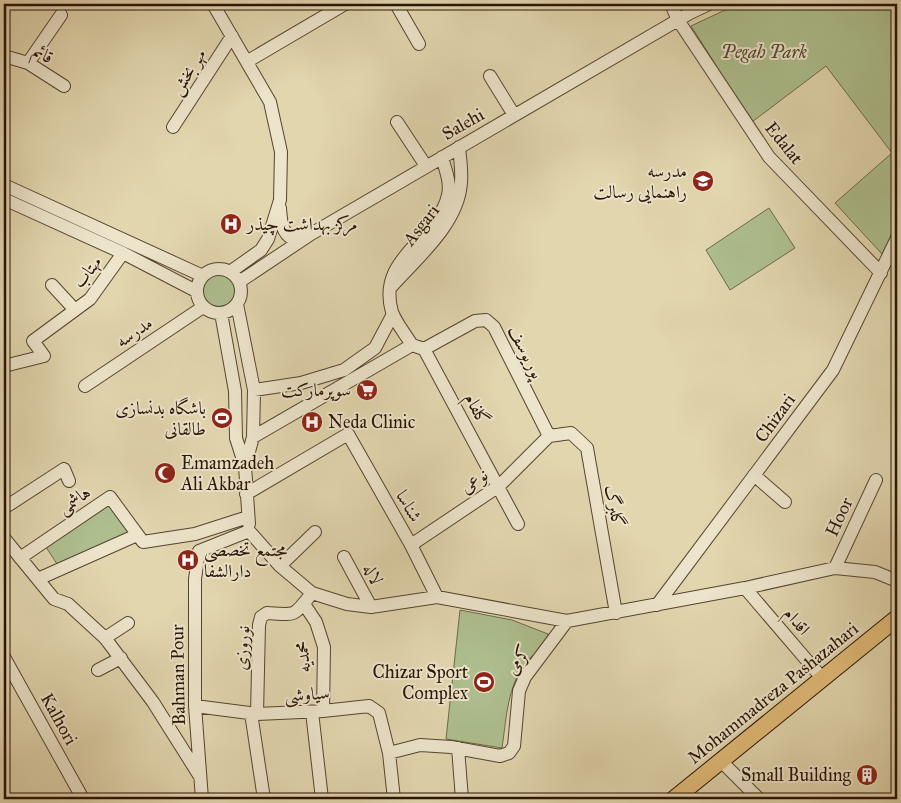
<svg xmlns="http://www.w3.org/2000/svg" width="901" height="803" viewBox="0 0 901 803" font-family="'IM FELL Great Primer',Amiri,serif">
	<rect width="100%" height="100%" fill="#e2d6af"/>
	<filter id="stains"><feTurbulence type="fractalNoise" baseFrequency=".004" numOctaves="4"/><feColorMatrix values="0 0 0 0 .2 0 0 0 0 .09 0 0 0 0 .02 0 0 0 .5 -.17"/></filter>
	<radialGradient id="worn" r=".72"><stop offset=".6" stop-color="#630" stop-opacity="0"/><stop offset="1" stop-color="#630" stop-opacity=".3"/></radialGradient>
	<path fill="#aebf8f" stroke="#6b694a" d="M738 4H897V224L882 254 835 203 892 153 826 66 752 122 691 26Z
		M769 208 795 248 730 290 706 250Z
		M201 292a18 18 0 1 1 36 0a18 18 0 1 1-36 0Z
		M107 501 131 534 59 567 44 544Z
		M460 610 512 620 548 634C544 649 530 655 522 668 507 691 506 722 502 748L446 739Z"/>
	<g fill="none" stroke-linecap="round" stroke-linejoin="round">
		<g stroke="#564430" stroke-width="14">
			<path id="minor" d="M213 4 270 102 281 152 280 200 268 239 261 250 230 272
				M396 4 419 44
				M671 4 678 20 769 157 881 273
				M4 56 28 63 64 86
				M248 61 345 4
				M28 63 61 15
				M490 76 514 115
				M397 122 426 166
				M173 127 232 36
				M4 185 203 276
				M4 199 123 253 196 291
				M280 208C281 220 281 233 293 239L304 236
				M197 291a22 22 0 1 1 44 0a22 22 0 1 1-44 0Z
				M239 282 311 234 690 13 709 4
				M52 285 75 310
				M392 286C418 257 459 223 461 182 462 170 460 158 459 147
				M237 304 254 390 253 437 245 466
				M221 313 235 391 236 438 245 466 249 524
				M424 349 412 345C406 335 396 323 392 312 376 257 438 240 448 195 451 182 445 169 442 157
				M424 349 475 321 486 320 494 327 549 436
				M424 349 518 524
				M4 366 44 356 33 341 90 299 123 253
				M85 386 203 307
				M254 390 301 383 344 370 375 348 393 314
				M549 436 571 433 587 448 616 613
				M253 437 412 345
				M754 475 785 502
				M246 494 348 434 411 545 437 597
				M4 508 64 469 69 481
				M249 531 280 566 312 593 347 604 371 607 437 597 567 621 745 588 835 568 875 572 897 581
				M4 538 54 599 68 604 105 638 153 702 199 775
				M411 545 499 486 549 436
				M199 551 195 579V706L202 799
				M199 551 249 531
				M344 557 371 607
				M20 558 110 497 143 542 195 534 248 517
				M280 566 315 532
				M835 568 876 480
				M38 579 137 535
				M745 588 822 678
				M304 604 316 622 324 647 323 711
				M657 605 833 370 897 238
				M105 638 128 623
				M4 657 83 799
				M98 670 121 658
				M195 706 257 714 323 711 369 706 379 713 389 753 394 799
				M312 712 322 799
				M251 713 264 799
				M257 714 259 625 261 617 267 613C297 615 293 617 312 593
				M458 748 462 799
				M389 753 420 745 451 747 500 756 509 753 514 746 519 691 525 677 567 621
				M721 761 759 799"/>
		</g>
		<g stroke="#281305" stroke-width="18">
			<path id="major" d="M674 799 897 618"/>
		</g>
		<use href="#minor" stroke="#ece4cb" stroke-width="12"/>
		<use href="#major" stroke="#e1bb78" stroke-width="16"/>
	</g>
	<defs>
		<g id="school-disc" transform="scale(1.125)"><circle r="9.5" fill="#8f2418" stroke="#ece4cb"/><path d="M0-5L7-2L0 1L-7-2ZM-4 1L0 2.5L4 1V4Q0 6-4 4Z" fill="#fff"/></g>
		<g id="hospital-disc" transform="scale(1.125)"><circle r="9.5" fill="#8f2418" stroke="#ece4cb"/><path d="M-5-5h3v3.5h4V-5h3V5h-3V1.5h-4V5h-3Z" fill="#fff"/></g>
		<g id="supermarket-disc" transform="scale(1.125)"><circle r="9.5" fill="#8f2418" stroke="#ece4cb"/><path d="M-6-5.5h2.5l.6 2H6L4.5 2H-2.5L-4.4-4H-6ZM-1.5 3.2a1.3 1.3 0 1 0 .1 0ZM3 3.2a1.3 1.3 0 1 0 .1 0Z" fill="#fff"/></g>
		<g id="stadium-disc" transform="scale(1.125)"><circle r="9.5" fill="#8f2418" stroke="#ece4cb"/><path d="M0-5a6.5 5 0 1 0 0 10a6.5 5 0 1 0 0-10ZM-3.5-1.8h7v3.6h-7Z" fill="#fff"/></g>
		<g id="mosque-disc" transform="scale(1.125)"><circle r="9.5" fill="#8f2418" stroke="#ece4cb"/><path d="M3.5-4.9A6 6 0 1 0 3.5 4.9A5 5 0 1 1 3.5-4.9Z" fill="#fff"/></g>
		<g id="building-disc" transform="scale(1.125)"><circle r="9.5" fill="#8f2418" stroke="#ece4cb"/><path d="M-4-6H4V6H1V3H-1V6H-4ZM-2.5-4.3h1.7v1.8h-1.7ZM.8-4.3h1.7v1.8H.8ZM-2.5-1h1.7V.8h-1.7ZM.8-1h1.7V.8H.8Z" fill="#fff"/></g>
	</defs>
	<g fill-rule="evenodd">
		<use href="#school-disc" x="703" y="181"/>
		<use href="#hospital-disc" x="231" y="224"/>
		<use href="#supermarket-disc" x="367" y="390"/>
		<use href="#stadium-disc" x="222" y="418"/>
		<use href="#hospital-disc" x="312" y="422"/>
		<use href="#mosque-disc" x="165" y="473"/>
		<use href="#hospital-disc" x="188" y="560"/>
		<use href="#stadium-disc" x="484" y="682"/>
		<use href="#building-disc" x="867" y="775"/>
	</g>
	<g text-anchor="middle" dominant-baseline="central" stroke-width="4" stroke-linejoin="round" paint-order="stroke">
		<g font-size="18" font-style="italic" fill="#50472e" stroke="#ece4cb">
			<text x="764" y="52">Pegah Park</text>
		</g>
		<g font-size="18" fill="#281305" stroke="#ece4cb">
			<text transform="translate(43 54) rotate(28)">قائم</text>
			<text transform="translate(188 72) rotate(-57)">مهر بخش</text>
			<text transform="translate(463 124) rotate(-30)">Salehi</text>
			<text transform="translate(784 143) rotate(51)">Edalat</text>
			<text transform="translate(421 225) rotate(-52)">Asgari</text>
			<text transform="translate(87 272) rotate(-52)">مهتاب</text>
			<text transform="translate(134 332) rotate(-34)">مدرسه</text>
			<text transform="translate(526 352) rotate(63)">پوریوسف</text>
			<text transform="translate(477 409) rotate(62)">گلفام</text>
			<text transform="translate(775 418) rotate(-54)">Chizari</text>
			<text transform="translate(474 481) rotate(-36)">نوعی</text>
			<text transform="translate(74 500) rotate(-34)">هاشمی</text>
			<text transform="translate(409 506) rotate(60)">شناسا</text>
			<text transform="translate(615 506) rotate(80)">گلبرگ</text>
			<text transform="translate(839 517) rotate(-65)">Hoor</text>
			<text transform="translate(373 574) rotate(61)">لاله</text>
			<text transform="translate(797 621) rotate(50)">اقدام</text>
			<text transform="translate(242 648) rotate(-87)">نوروزی</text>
			<text transform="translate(303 657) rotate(-95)">محمدیه</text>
			<text transform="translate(518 660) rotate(-57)">کرمی</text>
			<text transform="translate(178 675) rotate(-91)">Bahman Pour</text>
			<text transform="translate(773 693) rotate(-39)">Mohammadreza Pashazahari</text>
			<text transform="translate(307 694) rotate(-4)">سیاوشی</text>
			<text transform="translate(59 719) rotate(61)">Kalhori</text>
		</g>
		<g font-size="18" fill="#281305" stroke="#ece4cb" text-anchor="end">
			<text x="687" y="171">مدرسه<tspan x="687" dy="21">راهنمایی رسالت</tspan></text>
			<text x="247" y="224" text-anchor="start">مرکز بهداشت چیذر</text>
			<text x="351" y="390">سوپرمارکت</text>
			<text x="206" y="408">باشگاه بدنسازی<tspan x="206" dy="21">طالقانی</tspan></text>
			<text x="328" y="422" text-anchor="start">Neda Clinic</text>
			<text x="181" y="463" text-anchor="start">Emamzadeh<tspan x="181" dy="21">Ali Akbar</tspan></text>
			<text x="204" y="550" text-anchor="start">مجتمع تخصصی<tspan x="204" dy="21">دارالشفا</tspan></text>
			<text x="468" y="672">Chizar Sport<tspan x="468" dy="21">Complex</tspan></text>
			<text x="851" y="775">Small Building</text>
		</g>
	</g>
	<rect width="901" height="803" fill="none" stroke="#e2d6af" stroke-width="20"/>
	<rect x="5" y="5" width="891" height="793" fill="none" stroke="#281305" stroke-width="2.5"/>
	<rect x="10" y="10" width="881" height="783" fill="none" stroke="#281305"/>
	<rect width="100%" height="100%" filter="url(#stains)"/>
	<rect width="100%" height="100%" fill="url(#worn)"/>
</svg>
